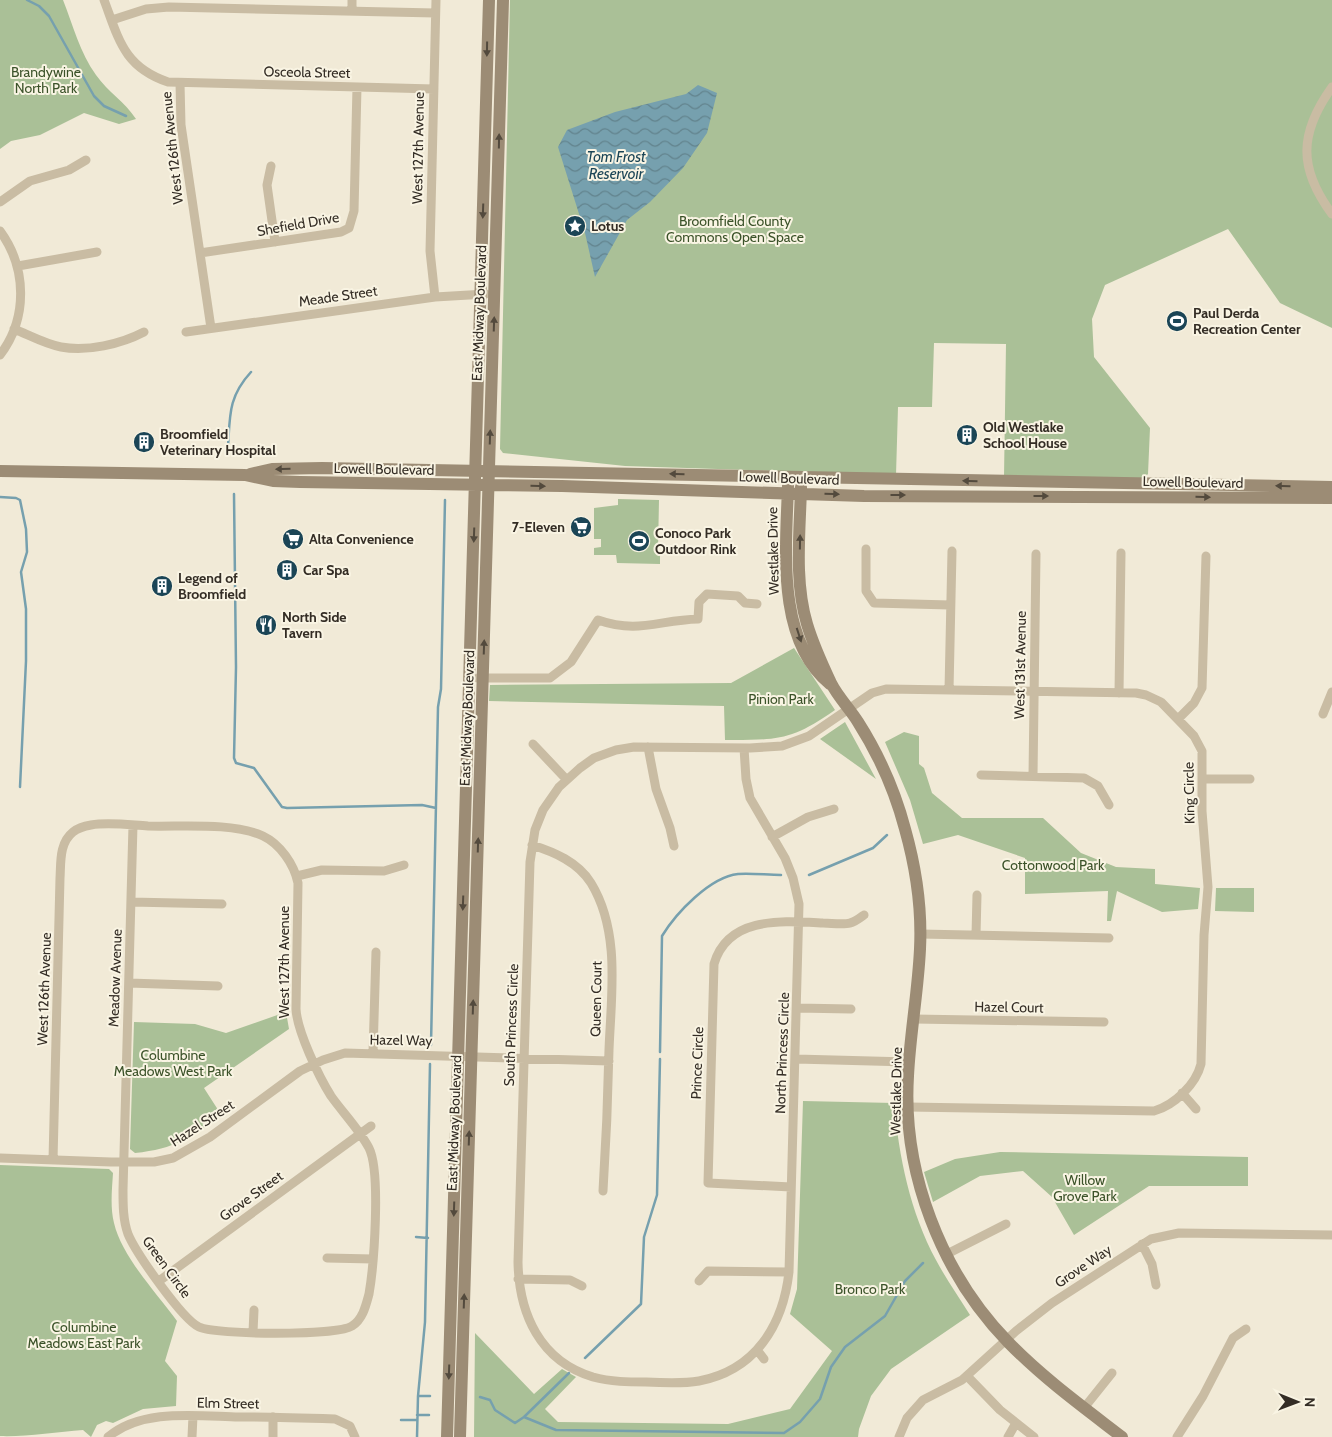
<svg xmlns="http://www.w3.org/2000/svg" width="1332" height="1437" viewBox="0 0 1332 1437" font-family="Cabin,sans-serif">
	<defs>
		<pattern id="water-waves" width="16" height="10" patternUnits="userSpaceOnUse" patternTransform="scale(1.25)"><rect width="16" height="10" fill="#76a0ae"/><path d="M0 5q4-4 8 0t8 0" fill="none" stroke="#62838d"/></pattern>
	</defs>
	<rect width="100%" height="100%" fill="#f1ead7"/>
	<path fill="#aac097" d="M0 0H63C73 25 80 53 96 75 108 92 125 102 136 119L119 124 84 113 40 135 11 141 0 149Z
		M510 0H1332V328L1280 303 1228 229 1105 285 1092 319 1094 357 1150 428 1148 474 1143 479 1004 477 1006 344 934 343 932 407H898L896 475 625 466 503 453 500 449Z
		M618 499 659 500 658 550 660 551V564L617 563 616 555H594V548L601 547V539H594V508L618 505Z
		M794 648 835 710C791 741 777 740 725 740L724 706 489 701 490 685 731 683Z
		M845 722 876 779 820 739Z
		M904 732 919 736V764L924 768 932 793 962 818H1043L1081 853 1116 867 1155 869V884L1200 888 1198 909 1162 912 1117 891 1111 921H1107L1108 891 1025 894V858L958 835 923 844 910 800 885 742Z
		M1216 888H1254V912L1215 911Z
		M286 1012 289 1029 204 1088 222 1116C191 1137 175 1149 135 1153L130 1149 134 1022 195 1024 226 1033Z
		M803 1101 894 1103C899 1157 910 1212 936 1260 946 1279 959 1297 970 1315L891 1369 871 1396 859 1429 858 1437H474L475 1333 534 1394 562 1369 576 1377 545 1409 558 1422 728 1424 790 1409 832 1351 790 1314 797 1289Z
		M1000 1152 1248 1157V1186H1149L1074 1235 1052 1197 1023 1171 980 1176 933 1202 924 1172 955 1159Z
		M0 1165 109 1169 113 1173C112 1189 110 1207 114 1223 122 1257 156 1292 177 1321L165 1361 177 1376 176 1406 143 1409 113 1423 106 1421 97 1425 91 1437 83 1430C57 1432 24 1437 0 1436Z"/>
	<path fill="url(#water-waves)" d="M698 85 717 93 707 133 683 168 650 202 627 220 595 277 585 233 558 147 567 130 615 112 686 94Z"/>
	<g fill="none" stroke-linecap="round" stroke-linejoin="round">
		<path stroke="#76a0ae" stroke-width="2.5" d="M27 0 39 6 49 16 94 96 104 106 126 116
			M228 447C230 416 228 397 251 372
			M234 494 236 667 234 758 236 763 254 768 282 807 287 808 422 805 436 808
			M0 497 16 498 20 500 26 529 27 552 21 572 26 609V661L20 787
			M809 875 873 848 887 835
			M431 1045 438 707 441 689 445 500
			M660 1052 662 936C676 913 710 877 738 874 752 873 767 875 781 875
			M416 1237 428 1238
			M585 1358 641 1304 644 1237 657 1195 660 1059
			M418 1396H430
			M480 1397 490 1400 495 1410 515 1423 524 1417 569 1373
			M417 1415H429
			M524 1417 556 1430 784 1433 800 1422 820 1399 831 1367 845 1347 885 1316 905 1281 923 1263
			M401 1420H417
			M417 1437 418 1396 425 1322 430 1064"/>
		<path stroke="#c9bca3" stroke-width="9" d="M104 0C119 40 124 67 168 82L434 89
			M352 11V0
			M112 20 146 9 169 7 435 13
			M180 83 181 125 211 328
			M1332 87C1299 133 1298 168 1332 214
			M271 166 267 185 275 242
			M0 202 30 181 69 170 86 160
			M0 231C27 268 28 318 0 355
			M200 253 341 232 349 228 354 211 357 87
			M18 266 97 252
			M435 297 430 251 436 0
			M14 329C29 335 45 344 61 347 87 352 121 344 144 332
			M186 332 435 297 486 294
			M866 549V591L874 603 950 605
			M478 678H550L571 662 598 620C638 634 659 620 698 619L699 602 707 594 738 596 745 603 757 604
			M949 690 952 551
			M1119 693 1121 553
			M1323 714 1332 692
			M1178 719 1194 703 1202 688 1206 556
			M533 744 566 779
			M648 747 656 789 670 828 674 846
			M744 748 746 779 750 798 785 858 793 878 799 904 789 1272C783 1325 756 1370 699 1381 682 1384 664 1383 646 1382 629 1382 611 1382 593 1377 540 1361 519 1314 518 1262L530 862 535 830 543 810 559 787 580 768 594 758 616 750 634 747 750 748 782 746 809 736 872 693 886 689 1136 693 1146 695 1161 702 1194 736 1202 751V811L1208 887 1204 935 1201 1064C1196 1084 1175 1105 1154 1111L908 1107
			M981 775 1084 778 1098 786 1109 805
			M1033 776 1036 554
			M1202 779H1250
			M772 837 808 817 834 809
			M532 845C554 852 578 862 591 883 621 932 611 996 609 1050 608 1097 606 1144 603 1191
			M297 876 322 870 384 871 404 865
			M131 902 222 904
			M920 934 1109 938
			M976 935 977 895
			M129 983 218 986
			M797 1008 851 1009
			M914 1019 1104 1022
			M373 1053 376 952
			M796 1059 909 1062
			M1182 1093 1196 1109
			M0 1158 111 1162H154L173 1158 210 1137 300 1071 323 1060 345 1053 609 1061
			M53 1160 60 878C61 863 59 843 73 832 78 828 85 826 91 825 109 822 130 825 148 826 182 827 232 822 263 836 280 844 294 864 298 883L296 1009C297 1031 319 1077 331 1096 343 1113 359 1129 369 1148 381 1172 374 1265 369 1294 366 1305 363 1319 352 1326 337 1336 216 1335 199 1327 182 1319 136 1253 128 1234 123 1220 123 1205 123 1190L133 825
			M791 1187 708 1183 714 964C728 916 782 921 823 923 831 923 843 925 850 923 855 922 860 918 864 915
			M1142 1244 1152 1264 1156 1285
			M947 1254 1006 1224
			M327 1258 373 1259
			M518 1279 570 1280 582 1286
			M159 1281 371 1126
			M699 1281 708 1271 789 1272
			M253 1332 254 1310
			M757 1350 764 1359
			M967 1376 1000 1410 1034 1437
			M1084 1408 1112 1373
			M108 1437C142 1408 197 1416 239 1417 271 1417 303 1418 335 1419L350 1426 355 1437
			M192 1437 193 1416
			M273 1437V1417
			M899 1437 907 1418 923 1400 962 1380 1016 1331 1052 1303 1151 1239 1179 1233 1332 1235
			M1008 1437 1016 1423
			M1177 1437 1203 1396 1233 1338 1246 1329"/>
		<path stroke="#9c8c75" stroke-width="12" d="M0 471 245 475 273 481 300 482 562 486 864 496 1332 498
			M250 474 272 469 322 468 1332 487
			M788 486C786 549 776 640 830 684
			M801 487C800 531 794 581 807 624 813 644 822 664 831 683 838 697 850 709 858 722 879 755 895 791 905 829 916 868 922 909 920 949 918 992 910 1034 908 1076 902 1172 941 1273 1008 1342 1043 1378 1083 1407 1122 1437
			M447 1437 489 0
			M460 1437 503 0"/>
	</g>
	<defs><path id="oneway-solid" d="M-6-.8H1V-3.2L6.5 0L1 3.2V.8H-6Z" transform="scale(1.25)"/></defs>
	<g fill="#534a3d">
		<use href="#oneway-solid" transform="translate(487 49) rotate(91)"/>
		<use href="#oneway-solid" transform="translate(499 141) rotate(-89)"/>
		<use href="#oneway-solid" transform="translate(483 211) rotate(92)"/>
		<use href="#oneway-solid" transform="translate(494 324) rotate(-88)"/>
		<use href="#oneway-solid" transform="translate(490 437) rotate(-88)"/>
		<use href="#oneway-solid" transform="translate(283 469) rotate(179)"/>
		<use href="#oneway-solid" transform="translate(677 474) rotate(-179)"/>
		<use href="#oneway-solid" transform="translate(970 481) rotate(-178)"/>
		<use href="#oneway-solid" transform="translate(538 486) rotate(1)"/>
		<use href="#oneway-solid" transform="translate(1283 486) rotate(-179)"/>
		<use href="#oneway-solid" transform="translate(832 494) rotate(2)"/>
		<use href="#oneway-solid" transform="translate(898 495)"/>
		<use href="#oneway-solid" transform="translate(1041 496)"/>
		<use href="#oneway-solid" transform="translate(1203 497) rotate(1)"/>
		<use href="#oneway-solid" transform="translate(474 535) rotate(92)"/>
		<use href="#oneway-solid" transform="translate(800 542) rotate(-89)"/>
		<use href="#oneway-solid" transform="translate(799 635) rotate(72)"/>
		<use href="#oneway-solid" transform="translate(484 647) rotate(-88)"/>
		<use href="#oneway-solid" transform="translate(478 845) rotate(-88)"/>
		<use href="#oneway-solid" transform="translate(463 903) rotate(92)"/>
		<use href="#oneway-solid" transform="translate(473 1007) rotate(-88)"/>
		<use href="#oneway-solid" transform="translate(469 1138) rotate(-88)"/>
		<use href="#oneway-solid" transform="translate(454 1209) rotate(92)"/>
		<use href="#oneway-solid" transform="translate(464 1301) rotate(-88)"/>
		<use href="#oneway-solid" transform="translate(449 1372) rotate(92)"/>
	</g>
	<defs>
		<g id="sight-disc" transform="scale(1.125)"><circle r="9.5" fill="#1b4556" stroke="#f9f4e3"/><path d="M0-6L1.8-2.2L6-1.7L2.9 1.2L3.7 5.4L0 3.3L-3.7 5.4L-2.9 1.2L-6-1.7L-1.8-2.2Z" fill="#fff"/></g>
		<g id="stadium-disc" transform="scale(1.125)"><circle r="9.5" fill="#1b4556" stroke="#f9f4e3"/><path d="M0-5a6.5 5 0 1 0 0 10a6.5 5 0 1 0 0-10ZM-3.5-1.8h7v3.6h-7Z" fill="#fff"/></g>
		<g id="building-disc" transform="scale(1.125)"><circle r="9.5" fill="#1b4556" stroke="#f9f4e3"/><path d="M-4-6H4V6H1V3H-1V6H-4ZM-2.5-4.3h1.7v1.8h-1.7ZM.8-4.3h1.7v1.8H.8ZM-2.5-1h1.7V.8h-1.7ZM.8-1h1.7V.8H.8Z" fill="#fff"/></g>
		<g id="supermarket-disc" transform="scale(1.125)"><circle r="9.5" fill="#1b4556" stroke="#f9f4e3"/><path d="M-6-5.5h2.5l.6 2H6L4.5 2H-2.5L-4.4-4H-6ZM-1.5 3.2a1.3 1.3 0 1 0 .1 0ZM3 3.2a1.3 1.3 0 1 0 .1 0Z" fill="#fff"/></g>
		<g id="restaurant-disc" transform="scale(1.125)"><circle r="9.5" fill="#1b4556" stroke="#f9f4e3"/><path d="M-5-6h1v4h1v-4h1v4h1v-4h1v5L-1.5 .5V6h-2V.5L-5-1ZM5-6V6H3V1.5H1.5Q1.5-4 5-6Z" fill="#fff"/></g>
	</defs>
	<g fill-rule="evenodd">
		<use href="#sight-disc" x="575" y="226"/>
		<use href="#stadium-disc" x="1177" y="321"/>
		<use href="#building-disc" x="967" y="435"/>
		<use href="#building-disc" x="144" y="442"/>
		<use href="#supermarket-disc" x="581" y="527"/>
		<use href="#supermarket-disc" x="293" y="539"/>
		<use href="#stadium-disc" x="639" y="541"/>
		<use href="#building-disc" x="287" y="570"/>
		<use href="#building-disc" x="162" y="586"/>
		<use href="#restaurant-disc" x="266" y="625"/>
	</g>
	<g text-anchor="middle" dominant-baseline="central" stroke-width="4" stroke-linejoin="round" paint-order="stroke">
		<g font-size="14" fill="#3b5229" stroke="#f9f4e3">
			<text x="46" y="72">Brandywine<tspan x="46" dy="16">North Park</tspan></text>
			<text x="735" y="221">Broomfield County<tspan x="735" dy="16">Commons Open Space</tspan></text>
			<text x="781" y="699">Pinion Park</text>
			<text x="1053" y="865">Cottonwood Park</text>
			<text x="173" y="1055">Columbine<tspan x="173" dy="16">Meadows West Park</tspan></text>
			<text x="1085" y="1180">Willow<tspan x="1085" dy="16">Grove Park</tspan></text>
			<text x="870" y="1289">Bronco Park</text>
			<text x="84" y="1327">Columbine<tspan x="84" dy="16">Meadows East Park</tspan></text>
		</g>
		<g font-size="14" fill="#342d25" stroke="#f9f4e3">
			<text transform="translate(307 72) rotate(1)">Osceola Street</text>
			<text transform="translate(172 148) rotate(-96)">West 126th Avenue</text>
			<text transform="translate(418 148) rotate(-89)">West 127th Avenue</text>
			<text transform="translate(298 224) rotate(-10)">Shefield Drive</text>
			<text transform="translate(338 296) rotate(-8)">Meade Street</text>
			<text transform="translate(479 313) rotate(-88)">East Midway Boulevard</text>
			<text transform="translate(384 469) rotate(1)">Lowell Boulevard</text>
			<text transform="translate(789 478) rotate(2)">Lowell Boulevard</text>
			<text transform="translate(1193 482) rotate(1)">Lowell Boulevard</text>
			<text transform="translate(773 551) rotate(-91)">Westlake Drive</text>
			<text transform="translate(1020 665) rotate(-89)">West 131st Avenue</text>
			<text transform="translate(467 718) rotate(-88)">East Midway Boulevard</text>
			<text transform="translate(1189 793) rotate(-91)">King Circle</text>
			<text transform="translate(284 962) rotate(-90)">West 127th Avenue</text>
			<text transform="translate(115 978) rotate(-88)">Meadow Avenue</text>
			<text transform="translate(44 989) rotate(-88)">West 126th Avenue</text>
			<text transform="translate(596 999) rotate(-89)">Queen Court</text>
			<text transform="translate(1009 1007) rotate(1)">Hazel Court</text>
			<text transform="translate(511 1025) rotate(-88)">South Princess Circle</text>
			<text transform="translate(401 1040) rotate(1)">Hazel Way</text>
			<text transform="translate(782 1053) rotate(-88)">North Princess Circle</text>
			<text transform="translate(697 1063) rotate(-88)">Prince Circle</text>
			<text transform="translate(896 1091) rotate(-89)">Westlake Drive</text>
			<text transform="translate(202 1123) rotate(-33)">Hazel Street</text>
			<text transform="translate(454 1123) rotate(-88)">East Midway Boulevard</text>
			<text transform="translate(251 1196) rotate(-36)">Grove Street</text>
			<text transform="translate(1083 1266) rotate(-34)">Grove Way</text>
			<text transform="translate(167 1267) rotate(54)">Green Circle</text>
			<text transform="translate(228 1403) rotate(1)">Elm Street</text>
		</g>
		<g font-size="14" font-weight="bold" fill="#342d25" stroke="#f9f4e3" text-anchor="start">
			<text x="591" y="226">Lotus</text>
			<text x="1193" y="313">Paul Derda<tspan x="1193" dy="16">Recreation Center</tspan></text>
			<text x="983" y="427">Old Westlake<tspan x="983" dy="16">School House</tspan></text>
			<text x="160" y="434">Broomfield<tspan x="160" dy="16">Veterinary Hospital</tspan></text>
			<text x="565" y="527" text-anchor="end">7-Eleven</text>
			<text x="655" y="533">Conoco Park<tspan x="655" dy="16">Outdoor Rink</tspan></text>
			<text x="309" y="539">Alta Convenience</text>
			<text x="303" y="570">Car Spa</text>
			<text x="178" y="578">Legend of<tspan x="178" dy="16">Broomfield</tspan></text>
			<text x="282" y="617">North Side<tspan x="282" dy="16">Tavern</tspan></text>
		</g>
		<g font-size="15" font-style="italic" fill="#1b4556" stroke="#f9f4e3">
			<text x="616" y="157">Tom Frost<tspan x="616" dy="17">Reservoir</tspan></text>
		</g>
	</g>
	<g transform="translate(1297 1402) rotate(91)" stroke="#f9f4e3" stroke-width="4" paint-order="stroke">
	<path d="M0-4L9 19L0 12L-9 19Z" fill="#342d25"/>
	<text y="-8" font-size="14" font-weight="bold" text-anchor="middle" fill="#342d25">N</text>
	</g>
</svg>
